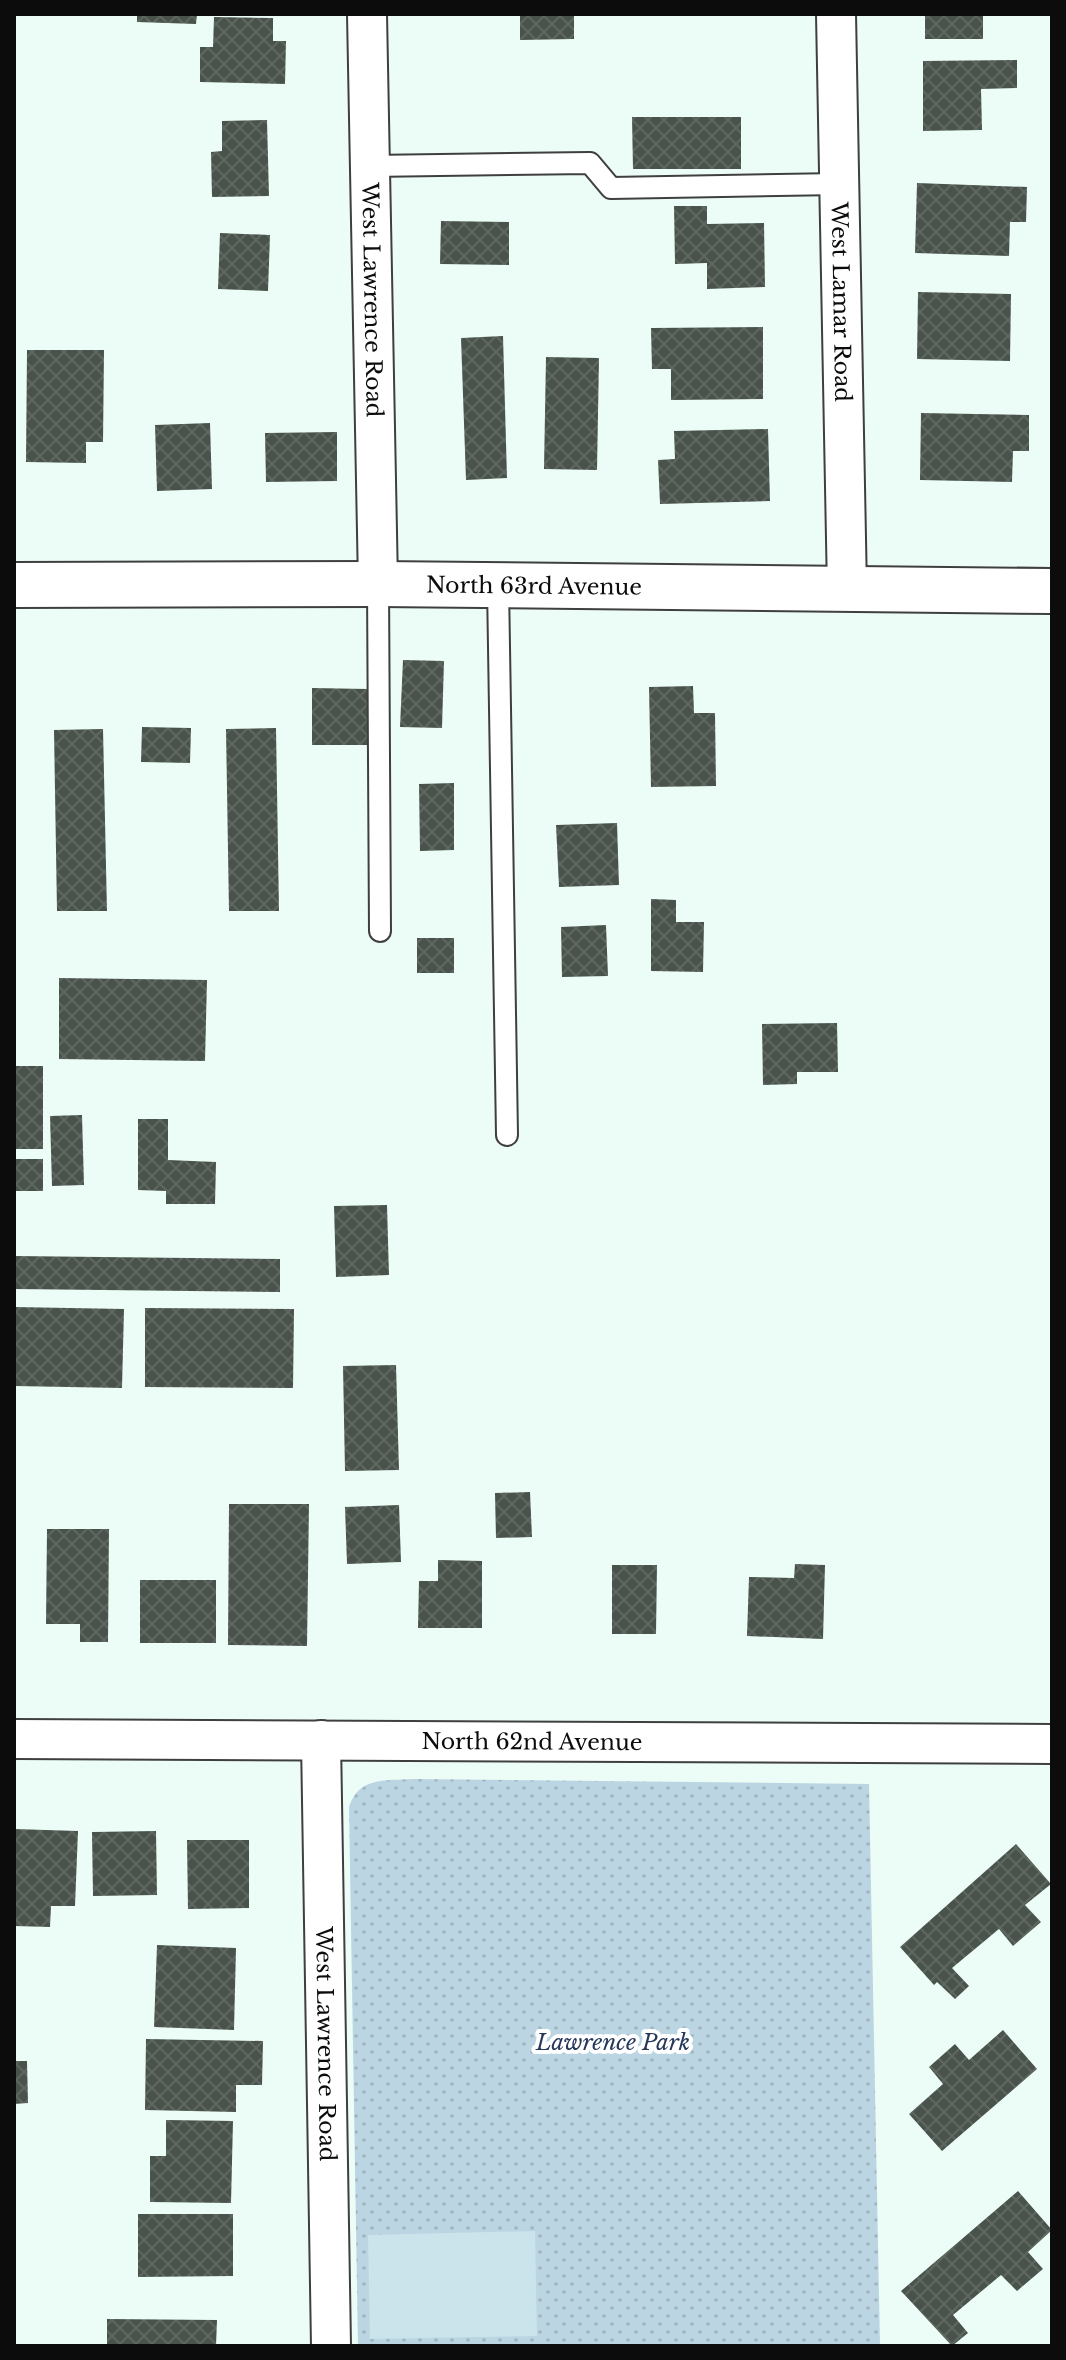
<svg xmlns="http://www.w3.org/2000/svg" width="1066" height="2360" viewBox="0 0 1066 2360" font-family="'Libre Baskerville',serif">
	<defs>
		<pattern id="grass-dots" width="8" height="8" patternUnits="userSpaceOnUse" patternTransform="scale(2)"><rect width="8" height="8" fill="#bbd5e2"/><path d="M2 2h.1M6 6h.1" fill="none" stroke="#a0b6c1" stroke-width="1.8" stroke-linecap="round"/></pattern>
		<pattern id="building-cross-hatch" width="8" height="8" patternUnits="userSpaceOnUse" patternTransform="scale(2)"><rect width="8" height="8" fill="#49534c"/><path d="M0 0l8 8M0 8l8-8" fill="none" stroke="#5f6761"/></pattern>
	</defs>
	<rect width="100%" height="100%" fill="#ecfdf7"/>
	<path fill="url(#grass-dots)" d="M413 1779 869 1784 880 2346H358L349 1807C359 1776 386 1781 413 1779Z"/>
	<path fill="#cbe4eb" d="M535 2231 537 2336 370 2339 368 2235Z"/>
	<path fill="url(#building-cross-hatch)" d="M137 14H197L196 24 137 22Z
		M520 14H574V39L520 40Z
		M925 14H983V39H925Z
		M214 17 273 18V41H286L285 84 200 82V47H213Z
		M1017 60V88L981 89 982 130 923 131V61Z
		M632 117H741V169H633Z
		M267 120 269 196 212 197 211 152 222 151V121Z
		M917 183 1027 187 1026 222H1010L1009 256 915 253Z
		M674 206H707V224L764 223 765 287 707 289V263L675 264Z
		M441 221 509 222V265L440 264Z
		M220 233 270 235 268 291 218 289Z
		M918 292 1011 294 1010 361 917 359Z
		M763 327V399L671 400V369H652L651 328Z
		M503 336 507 478 466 480 461 338Z
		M27 350H104L103 442H86V463L26 462Z
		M546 357 599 358 597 470 544 469Z
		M921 413 1029 415V451H1013L1012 482 920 480Z
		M210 423 212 489 157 491 155 425Z
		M768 429 770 501 660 504 658 460 675 459 674 431Z
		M337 432V481L266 482 265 433Z
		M403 660 444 661 442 728 400 727Z
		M693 686 694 713H715L716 786 651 787 649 687Z
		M312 688 368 689V745H312Z
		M142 727 191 728 190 763 141 762Z
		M276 728 279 911H229L226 729Z
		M103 729 107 911H57L54 730Z
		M454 783V850L420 851 419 784Z
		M617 823 619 885 559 887 556 825Z
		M651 899 676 900V922H704L703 972 651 971Z
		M606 925 608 976 562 977 561 927Z
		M417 938H454V973H417Z
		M59 978 207 980 205 1061 59 1059Z
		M837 1023 838 1072H797V1084L763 1085 762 1024Z
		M14 1066H43V1149H14Z
		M82 1115 84 1185 52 1186 50 1116Z
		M138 1119H168V1160L216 1162 215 1204H166V1191L138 1190Z
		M14 1159H43V1191H14Z
		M387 1205 389 1275 336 1277 334 1206Z
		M14 1256 280 1259V1292L14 1289Z
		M14 1307 124 1309 122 1388 14 1386Z
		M145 1308 294 1309 293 1388 145 1387Z
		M396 1365 399 1470 345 1471 343 1366Z
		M530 1492 532 1537 496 1538 495 1493Z
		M229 1504H309L307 1646 228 1645Z
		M399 1505 401 1562 347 1564 345 1507Z
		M47 1529H109L108 1642H80V1624H46Z
		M438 1560 482 1561V1628H418L419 1581H438Z
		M795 1564 825 1565 823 1639 747 1636 749 1577 794 1578Z
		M612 1565H657L656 1634H612Z
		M140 1580H216V1643H140Z
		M14 1829 78 1831 75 1906H51L50 1927 14 1926Z
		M156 1831 157 1895 93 1896 92 1832Z
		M187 1840H249V1908L188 1909Z
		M1016 1844 1051 1884 1025 1905 1041 1922 1013 1946 999 1929 952 1968 969 1986 955 1999 937 1982 934 1985 900 1947Z
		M157 1945 236 1948 234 2030 154 2027Z
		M1003 2030 1037 2069 942 2151 909 2114 943 2084 929 2067 955 2044 969 2060Z
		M146 2039 263 2041 262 2085H236V2112L145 2110Z
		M14 2061H27L28 2103 14 2104Z
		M166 2120 233 2121 231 2203 150 2202V2156H166Z
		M1018 2191 1052 2230 1028 2252 1043 2269 1017 2291 1001 2275 953 2315 968 2333 952 2346 901 2291Z
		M138 2214H233V2276L138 2277Z
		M107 2319 217 2320 216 2346H107Z"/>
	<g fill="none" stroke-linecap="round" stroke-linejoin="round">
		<g stroke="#3f3f3f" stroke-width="24">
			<path id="service" d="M370 166 590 163 611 188 839 184
				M378 584 380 931
				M498 586 507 1135"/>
		</g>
		<g stroke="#3f3f3f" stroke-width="42">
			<g id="minor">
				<path id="s1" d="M367 14 378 584"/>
				<path id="s2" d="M836 14 847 591"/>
				<path id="s3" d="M14 1739 1052 1744"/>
				<path id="s4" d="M321 1740 331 2346"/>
			</g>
		</g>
		<g stroke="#3f3f3f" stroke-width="48">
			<g id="tertiary">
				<path id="s5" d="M14 585 378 584 1052 591"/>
			</g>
		</g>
		<use href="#service" stroke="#fff" stroke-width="20"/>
		<use href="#minor" stroke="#fff" stroke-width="38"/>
		<use href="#tertiary" stroke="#fff" stroke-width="44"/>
	</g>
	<g text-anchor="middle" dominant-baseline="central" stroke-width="8" stroke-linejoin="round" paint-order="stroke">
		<g font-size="22" fill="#0c0c0c" stroke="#fff">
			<text stroke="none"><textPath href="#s1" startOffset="286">West Lawrence Road</textPath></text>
			<text stroke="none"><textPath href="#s2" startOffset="288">West Lamar Road</textPath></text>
			<text stroke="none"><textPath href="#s5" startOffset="520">North 63rd Avenue</textPath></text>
			<text stroke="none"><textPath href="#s3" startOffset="518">North 62nd Avenue</textPath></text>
			<text stroke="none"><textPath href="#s4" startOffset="304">West Lawrence Road</textPath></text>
		</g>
		<g font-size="22" font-style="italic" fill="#25375a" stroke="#fff">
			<text x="613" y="2042">Lawrence Park</text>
		</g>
	</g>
	<rect width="1066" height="2360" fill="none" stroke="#0c0c0c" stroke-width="32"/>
</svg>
